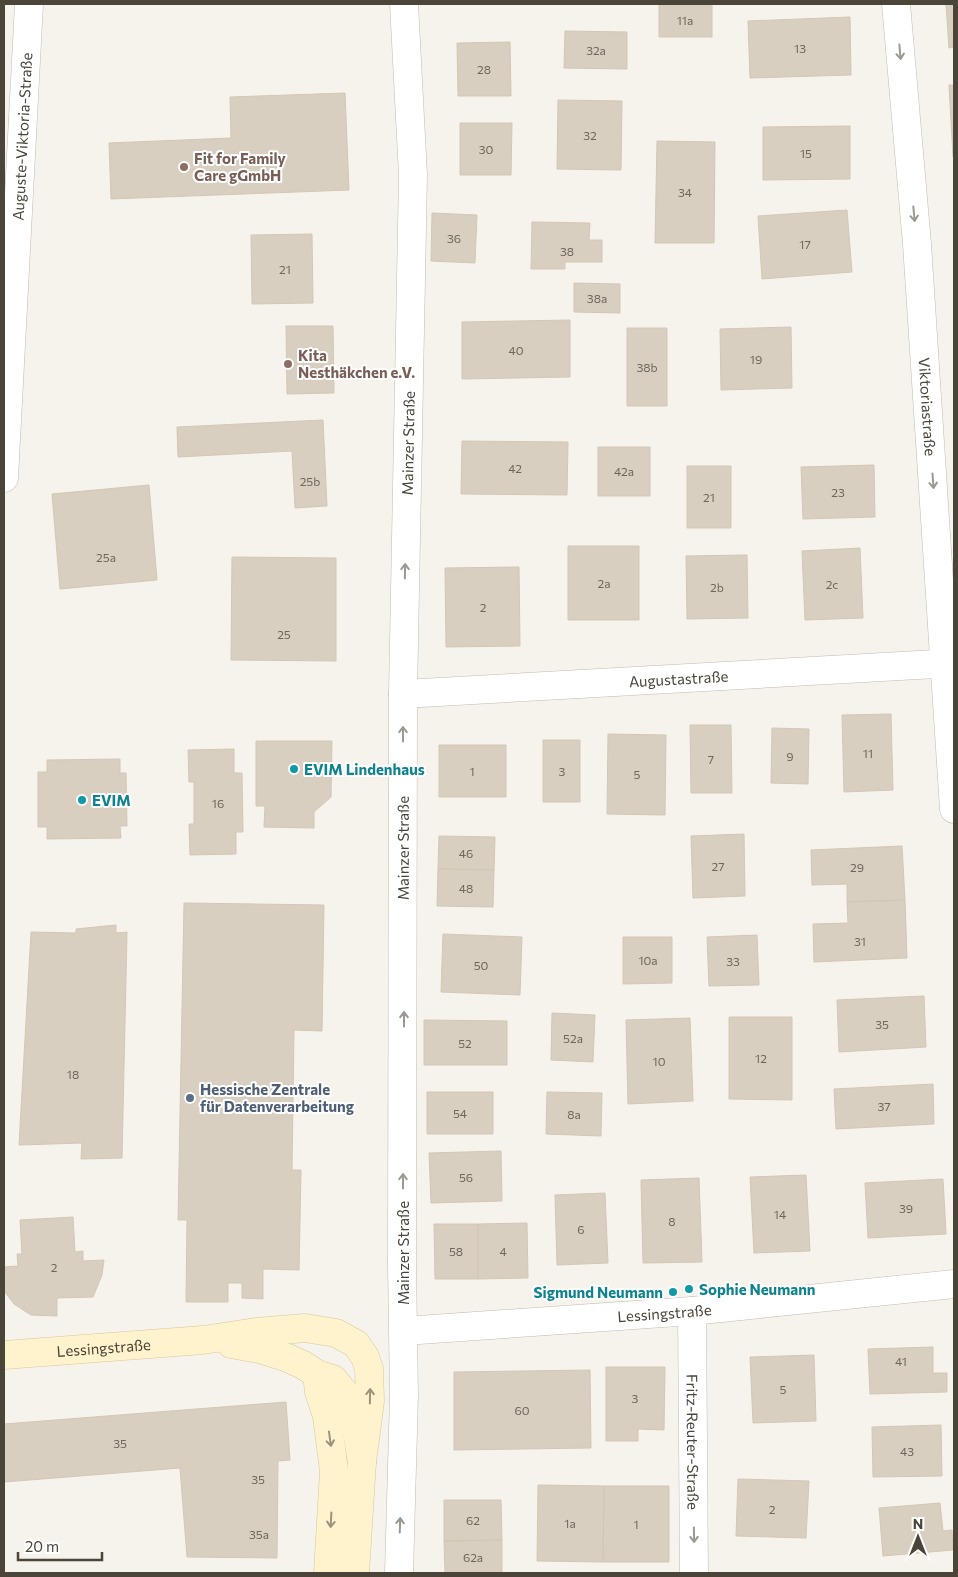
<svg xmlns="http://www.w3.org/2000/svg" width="958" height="1577" viewBox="0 0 958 1577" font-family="Commissioner,sans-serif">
	<rect width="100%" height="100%" fill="#f6f3ec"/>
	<path fill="#d8cfc1" stroke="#d3c7b4" d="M659 4H712V37H659Z
		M946 4H954V47L949 48Z
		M850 17 851 75 750 78 748 21Z
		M565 31 627 32V69L564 68Z
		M510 42 511 96H458L457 43Z
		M949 85H954V157H953Z
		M345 93 349 190 111 199 109 143 231 138 230 97Z
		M558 100 622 101 621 170 557 169Z
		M460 123H512L511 175H460Z
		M850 126V179L763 180V127Z
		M657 141 715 142 714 243H655Z
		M847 210 852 272 762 279 758 216Z
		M432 213 477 215 475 263 431 261Z
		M532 222 590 223 589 240H602V262H565V269H531Z
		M312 234 313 303 252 304 251 235Z
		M574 283 620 284V313L574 312Z
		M570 320V377L462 379V322Z
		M286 326H333L334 393 287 394Z
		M791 327 792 388 721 390 720 329Z
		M627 328H667V406H627Z
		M323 420 327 506 295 508 292 451 178 457 177 427Z
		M462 441 568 442 567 495 461 494Z
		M598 447H650V496H598Z
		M874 465 875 517 803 519 801 467Z
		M687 466H731V528H687Z
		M149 485 157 580 60 589 52 494Z
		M568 546H639V620H568Z
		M860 548 863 618 805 620 802 551Z
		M747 555 748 618 687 619 686 556Z
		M232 557 336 558V661L231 660Z
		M519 567 520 646 446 647 445 568Z
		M891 714 893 790 844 792 842 715Z
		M690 725H731L732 793H691Z
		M772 728 809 729 808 784 771 783Z
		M608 734 666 735 665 815 607 814Z
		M543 740H580V802H543Z
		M256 741H332L331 797 314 812V828L264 827 265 806H256Z
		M439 745H506V797H439Z
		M234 749V773H242L243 832H236V854L190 855 189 824H194V782H189L188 750Z
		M120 759V773H126L127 826H120L121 838 47 839V827H38V772H47V760Z
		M744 834 745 896 693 898 691 836Z
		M439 836 495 837 494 870 438 869Z
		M902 846 905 900 847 902V884L812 885 811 850Z
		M438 869 494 870 493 907 437 906Z
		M905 900 907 958 814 962 813 924 848 923 847 902Z
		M184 903 324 905 322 1031 294 1030 292 1170H301L299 1270 263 1269V1299L242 1298V1283H228V1302H186L187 1220H178Z
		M116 925V933L127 932 122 1158 81 1159 82 1143 19 1145 31 932 76 933V929Z
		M443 934 522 937 520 995 441 992Z
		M757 935 759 985 709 986 707 937Z
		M623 937H672V983L623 984Z
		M924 996 926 1047 839 1052 837 1000Z
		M552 1013 595 1015 593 1062 551 1060Z
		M729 1017H792V1100L729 1099Z
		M690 1018 693 1101 628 1104 626 1020Z
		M424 1020 507 1021V1065H424Z
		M933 1084 934 1124 836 1129 834 1089Z
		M427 1092H493V1134H427Z
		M547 1092 602 1093 601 1136 546 1134Z
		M501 1151 502 1201 431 1203 429 1153Z
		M806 1175 810 1251 754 1253 750 1177Z
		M699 1178 702 1262 643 1263 641 1180Z
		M943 1179 946 1234 868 1238 865 1183Z
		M605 1193 608 1263 557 1265 555 1195Z
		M73 1217 75 1252 83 1251V1261L104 1260 102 1275 93 1297 57 1298V1316L31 1315 14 1304 4 1291V1267L18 1266 17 1254H22L20 1220Z
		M527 1223 528 1278 478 1279V1224Z
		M434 1224H478V1279H435Z
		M933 1347V1373H947V1392L870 1394 868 1349Z
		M814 1355 816 1421 753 1423 750 1357Z
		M606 1367H665L664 1430 638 1429V1441H606Z
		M590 1370 591 1448 454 1450V1372Z
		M286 1402 290 1460 278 1461 277 1558 187 1557 180 1468 4 1482V1424Z
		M941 1425 942 1476 873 1477 872 1427Z
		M738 1479 809 1481 806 1538 736 1536Z
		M538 1485 604 1486 603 1562 537 1561Z
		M604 1486H669V1562H603Z
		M444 1500H501L502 1540 444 1541Z
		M940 1503 943 1531 952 1530 953 1550 883 1556 879 1508Z
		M502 1540V1573H445L444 1541Z"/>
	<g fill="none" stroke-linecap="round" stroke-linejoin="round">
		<g stroke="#c2bbae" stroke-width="29">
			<g id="street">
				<path id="s1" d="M896 4 917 244 954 809"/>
				<path id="s2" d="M4 478 29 4"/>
				<path id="s3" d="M403 694 954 663"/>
				<path id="s4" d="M692 1311 694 1573"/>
				<path id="s5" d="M404 1331 692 1311 954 1284"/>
				<path id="s6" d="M399 1573 404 1395 402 1265 403 694 413 175 404 4"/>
			</g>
		</g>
		<g stroke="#d6c79b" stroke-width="29">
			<g id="secondary">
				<path d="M231 1344 259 1349 288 1358 303 1365 317 1374 333 1379 347 1396 355 1420 362 1462 355 1573"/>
				<path id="s7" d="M4 1355 203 1340 256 1332 305 1328 336 1333 356 1344 365 1357 369 1369 370 1401 362 1462"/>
				<path d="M317 1374 319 1392 327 1416 334 1471 328 1573"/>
			</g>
		</g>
		<use href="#street" stroke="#fff" stroke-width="28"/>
		<use href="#secondary" stroke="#fff3cd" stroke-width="28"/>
	</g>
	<defs><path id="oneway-shaft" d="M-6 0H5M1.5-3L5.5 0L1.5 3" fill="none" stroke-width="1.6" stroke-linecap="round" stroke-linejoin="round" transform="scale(1.25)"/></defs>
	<g stroke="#9c9892">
		<use href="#oneway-shaft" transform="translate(900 52) rotate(85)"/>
		<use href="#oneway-shaft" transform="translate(914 214) rotate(85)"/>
		<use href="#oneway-shaft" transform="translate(933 481) rotate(86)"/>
		<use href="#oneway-shaft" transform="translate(405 571) rotate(-89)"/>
		<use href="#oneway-shaft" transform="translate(403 734) rotate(-90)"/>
		<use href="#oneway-shaft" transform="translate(404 1019) rotate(-90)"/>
		<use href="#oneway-shaft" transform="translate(403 1181) rotate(-90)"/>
		<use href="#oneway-shaft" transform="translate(400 1525) rotate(-88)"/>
		<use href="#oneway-shaft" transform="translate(694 1535) rotate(89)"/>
	</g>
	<g stroke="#9c937c">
		<use href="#oneway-shaft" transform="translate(370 1396) rotate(-89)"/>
		<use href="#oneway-shaft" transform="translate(330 1439) rotate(82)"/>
		<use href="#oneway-shaft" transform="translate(331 1520) rotate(93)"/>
	</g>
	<g fill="#8d6e63" stroke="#fff" stroke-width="2">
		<circle cx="184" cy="167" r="5"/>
		<circle cx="288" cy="364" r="5"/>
	</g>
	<g fill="#0f9aa8" stroke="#fff" stroke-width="2">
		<circle cx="294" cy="769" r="5"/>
		<circle cx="82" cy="800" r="5"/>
		<circle cx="689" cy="1289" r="5"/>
		<circle cx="673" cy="1292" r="5"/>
	</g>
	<circle fill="#5c6f8a" stroke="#fff" stroke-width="2" cx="190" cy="1098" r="5"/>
	<g text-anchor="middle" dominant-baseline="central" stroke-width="4" stroke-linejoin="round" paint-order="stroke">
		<g font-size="12" fill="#6e675b">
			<text x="685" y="20">11a</text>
			<text x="800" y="48">13</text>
			<text x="596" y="50">32a</text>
			<text x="484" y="69">28</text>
			<text x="590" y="135">32</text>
			<text x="486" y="149">30</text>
			<text x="806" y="153">15</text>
			<text x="685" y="192">34</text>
			<text x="454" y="238">36</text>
			<text x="805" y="244">17</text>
			<text x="567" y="251">38</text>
			<text x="285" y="269">21</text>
			<text x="597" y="298">38a</text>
			<text x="516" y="350">40</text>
			<text x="756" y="359">19</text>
			<text x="647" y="367">38b</text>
			<text x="515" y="468">42</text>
			<text x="624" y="471">42a</text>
			<text x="310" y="481">25b</text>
			<text x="838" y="492">23</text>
			<text x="709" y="497">21</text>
			<text x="106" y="557">25a</text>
			<text x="604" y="583">2a</text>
			<text x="832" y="584">2c</text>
			<text x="717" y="587">2b</text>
			<text x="483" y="607">2</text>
			<text x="284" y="634">25</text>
			<text x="868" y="753">11</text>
			<text x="790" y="756">9</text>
			<text x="711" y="759">7</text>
			<text x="472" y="771">1</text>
			<text x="562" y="771">3</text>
			<text x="637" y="774">5</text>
			<text x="218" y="803">16</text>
			<text x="466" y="853">46</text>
			<text x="718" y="866">27</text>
			<text x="857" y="867">29</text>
			<text x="466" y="888">48</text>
			<text x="860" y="941">31</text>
			<text x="648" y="960">10a</text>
			<text x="733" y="961">33</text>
			<text x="481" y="965">50</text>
			<text x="882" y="1024">35</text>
			<text x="573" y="1038">52a</text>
			<text x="465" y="1043">52</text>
			<text x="761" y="1058">12</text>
			<text x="659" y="1061">10</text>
			<text x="73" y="1074">18</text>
			<text x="884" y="1106">37</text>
			<text x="460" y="1113">54</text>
			<text x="574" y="1114">8a</text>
			<text x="466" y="1177">56</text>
			<text x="906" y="1208">39</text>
			<text x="780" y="1214">14</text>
			<text x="672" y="1221">8</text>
			<text x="581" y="1229">6</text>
			<text x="456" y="1251">58</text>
			<text x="503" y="1251">4</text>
			<text x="54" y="1267">2</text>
			<text x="901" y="1361">41</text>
			<text x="783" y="1389">5</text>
			<text x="635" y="1398">3</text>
			<text x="522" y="1410">60</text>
			<text x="120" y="1443">35</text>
			<text x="907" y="1451">43</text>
			<text x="258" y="1479">35</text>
			<text x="772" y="1509">2</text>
			<text x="473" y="1520">62</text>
			<text x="570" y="1523">1a</text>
			<text x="636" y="1524">1</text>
			<text x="259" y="1534">35a</text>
			<text x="473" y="1557">62a</text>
		</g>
		<g font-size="15" fill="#4b4439" stroke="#fff">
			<text stroke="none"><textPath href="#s2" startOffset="342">Auguste-Viktoria-Straße</textPath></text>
			<text stroke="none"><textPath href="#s1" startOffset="404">Viktoriastraße</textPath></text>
			<text stroke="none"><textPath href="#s6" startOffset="1130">Mainzer Straße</textPath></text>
			<text stroke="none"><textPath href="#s3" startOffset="276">Augustastraße</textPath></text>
			<text stroke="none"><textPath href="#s6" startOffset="725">Mainzer Straße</textPath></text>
			<text transform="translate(403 1253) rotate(-90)">Mainzer Straße</text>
			<text stroke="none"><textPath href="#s5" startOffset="261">Lessingstraße</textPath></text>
			<text stroke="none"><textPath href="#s7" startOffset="100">Lessingstraße</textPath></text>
			<text stroke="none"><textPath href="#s4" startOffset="131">Fritz-Reuter-Straße</textPath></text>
		</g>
		<g font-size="15" font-weight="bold" fill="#785e54" stroke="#fff" text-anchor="start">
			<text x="194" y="158">Fit for Family<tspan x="194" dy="17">Care gGmbH</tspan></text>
			<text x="298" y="355">Kita<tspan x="298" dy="17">Nesthäkchen e.V.</tspan></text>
		</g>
		<g font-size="15" font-weight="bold" fill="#0d838f" stroke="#fff" text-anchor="start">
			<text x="304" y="769">EVIM Lindenhaus</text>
			<text x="92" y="800">EVIM</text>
			<text x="699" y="1289">Sophie Neumann</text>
			<text x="663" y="1292" text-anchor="end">Sigmund Neumann</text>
		</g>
		<g font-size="15" font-weight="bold" fill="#4e5e75" stroke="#fff" text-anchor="start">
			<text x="200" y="1089">Hessische Zentrale<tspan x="200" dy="17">für Datenverarbeitung</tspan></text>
		</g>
	</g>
	<rect width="958" height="1577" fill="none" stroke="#4b4439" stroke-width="10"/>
	<g transform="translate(918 1537)" stroke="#ffffff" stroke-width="4" paint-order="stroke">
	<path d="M0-4L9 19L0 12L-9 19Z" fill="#4b4439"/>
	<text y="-8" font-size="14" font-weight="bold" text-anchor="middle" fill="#4b4439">N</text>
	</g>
	<path d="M18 1552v8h84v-8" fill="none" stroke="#4b4439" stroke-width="2.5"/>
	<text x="25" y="1552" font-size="15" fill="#4b4439" stroke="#ffffff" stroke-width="4" paint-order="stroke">20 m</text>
</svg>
